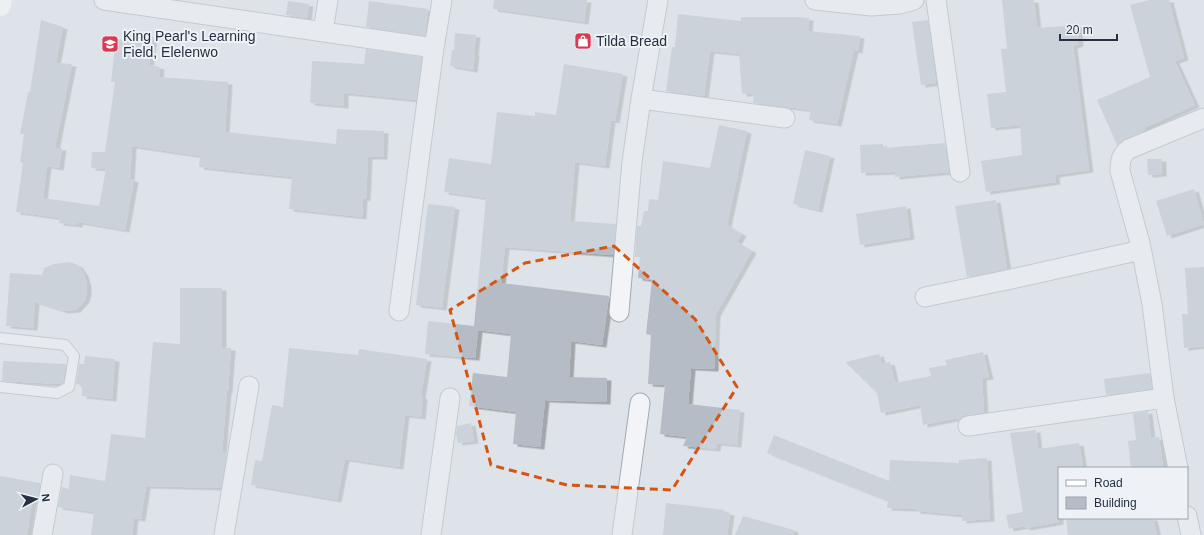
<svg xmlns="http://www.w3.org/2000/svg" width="1204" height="535" viewBox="0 0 1204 535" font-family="Helvetica,sans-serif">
	<defs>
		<filter id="shadow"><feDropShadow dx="4.5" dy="2.5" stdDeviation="0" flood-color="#0004"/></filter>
	</defs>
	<rect width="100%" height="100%" fill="#dee3e9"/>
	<path fill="#b5bcc6" filter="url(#shadow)" d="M494 0H587L584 22 493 9Z
		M1002 0H1034L1037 28 1078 25 1079 44 1073 46 1089 170 1055 175 1056 182 986 192 981 161 1022 155 1020 125 991 128 987 94 1006 92 1001 49H1007Z
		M1149 0H1169L1184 58 1175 61 1195 105 1144 128 1145 131 1125 139 1117 145 1097 100 1150 77 1130 5Z
		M288 1 309 4 307 18 286 15Z
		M369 1 428 9 425 36 366 27Z
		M678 14 741 21V17H795L809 18 808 31 860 36 858 51 854 50 837 124 809 120 811 110 753 103 754 93 742 94 739 54 710 51 704 96 666 91 672 47H675Z
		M41 20 63 27 56 63 72 64 55 148H62L59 168 47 166 43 198 99 206 106 169 91 168 92 152H105L115 82H111L116 39 129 41 130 33 153 37 149 65 160 67 159 77 228 82 225 132 336 144 337 129 384 131 383 157H368L366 199 363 198 362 217 289 209 292 177 199 167 200 156 132 146 130 179 134 180 125 230 78 222V225L59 223 60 218 16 212 23 163 20 162 24 134H20L28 92H30Z
		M928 20 936 83 921 85 912 22Z
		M455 33 476 35 474 53H475L473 70 450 66 452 50H454Z
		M366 49 422 57 416 100 344 93V106L310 103 312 61 364 64Z
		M564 64 623 74 615 121 611 120 605 166 575 162 570 221 616 224 613 255 505 247 501 283 609 296 602 345 571 341 569 377 607 378 606 402 545 400 540 447 513 444 516 412 469 406 473 373 507 377 511 334 478 330 475 358 425 354 428 321 474 326 486 198 444 192 449 158 491 164 497 112 535 116V112L556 115Z
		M719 125 747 131 727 225 742 234 737 242 752 251 716 314 714 369 691 368 688 404 740 410 737 445 717 443 716 449 683 446 687 437 660 434 665 385 648 384 651 335 646 334 652 280 638 278 640 257H635L637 226H641L644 211H648L649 199 658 200 663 161 710 168Z
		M945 143 949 172 895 177V172L861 173 860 145 883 144V148Z
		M805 150 830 156 818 210 793 204Z
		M1147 159H1162V174L1148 175Z
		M1194 189 1204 224 1167 236 1156 201Z
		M996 200 1007 269 967 277 955 206Z
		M428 204 455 207 442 308 416 305Z
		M906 206 910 237 860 245 856 214Z
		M70 262 78 265 84 274 87 284V292L85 300 76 310 64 311 35 302 33 328 6 326 10 273 42 275 44 268 54 264Z
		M1204 267V346L1184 348 1182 314H1188L1185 268Z
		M180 288H222V348H231L228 391H227L222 452H227L221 488 146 486 141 519 134 518 132 535H91L94 512 58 507 62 487 69 489 70 475 105 481 111 434 145 438 153 342 180 344Z
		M289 348 358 355 359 349 427 359 421 396 423 397 421 417 405 415 399 467 345 459 337 500 251 485 255 460 262 461 272 405 283 407Z
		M983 352 989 377 982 378 984 413 966 415 962 417 959 421 958 418 923 425 920 405 881 413 877 393 845 362 879 354 882 364 890 362 895 383 931 376 929 368 947 365 945 360Z
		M85 356 115 359 112 399 82 396V385L76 384 79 364H84Z
		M3 361 66 364 63 383 61 384 2 381Z
		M1150 373 1152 389 1106 395 1104 379Z
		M1148 411 1151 438 1159 437 1163 468H1131L1128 441 1136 440 1133 414Z
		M471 423 474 441 458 443 456 434 457 426Z
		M1036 430 1038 449 1079 443 1083 468H1059V522L1026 528 1025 526 1009 529 1006 515 1023 512 1010 433Z
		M774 435 889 481 890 460 959 463V460L987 458 990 519 962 521V515L916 511V509L887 508 888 501 767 453Z
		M0 476 40 483 37 503 32 502 27 535H0Z
		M666 503 725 510 724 512 730 513 727 535H663Z
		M743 516 794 530 793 535H735Z
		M1066 518H1153L1157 535H1068Z"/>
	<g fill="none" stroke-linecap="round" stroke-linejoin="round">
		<g stroke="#a3aab3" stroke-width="12">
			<path id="lane" d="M0 338 65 345 74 356 69 387 57 393 0 387"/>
		</g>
		<g stroke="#a3aab3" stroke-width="21">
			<path id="street" d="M104 0 434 48
				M815 0 871 6 900 4 914 0
				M936 0 960 172
				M323 31 328 0
				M641 99 785 118
				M925 297 1007 280 1141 250
				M399 311 434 48 442 0
				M619 312 632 162 641 99 658 0
				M968 426 1164 398
				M1178 468 1164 398 1152 304 1140 243 1120 171C1120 161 1121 155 1129 149L1204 118
				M1187 516 1191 535
				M42 535 53 474
				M224 535 249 386
				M431 535 450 398
				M622 535 640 403"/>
		</g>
		<use href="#lane" stroke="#f2f4f7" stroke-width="10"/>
		<use href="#street" stroke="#f2f4f7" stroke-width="19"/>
		<path stroke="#fff" stroke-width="22" d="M0 5 1 0"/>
	</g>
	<path d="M0 0H1204V535H0ZM614 246 695 319 737 387 672 490 567 485 491 465 450 310 525 263Z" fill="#dee3e9" fill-opacity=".55" fill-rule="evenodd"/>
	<path fill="none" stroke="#d55511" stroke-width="3" stroke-dasharray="8 5" stroke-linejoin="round" d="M614 246 695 319 737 387 672 490 567 485 491 465 450 310 525 263Z"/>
	<defs>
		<g id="shop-square" transform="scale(0.9)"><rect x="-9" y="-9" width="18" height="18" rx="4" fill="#d93952" stroke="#eef2f7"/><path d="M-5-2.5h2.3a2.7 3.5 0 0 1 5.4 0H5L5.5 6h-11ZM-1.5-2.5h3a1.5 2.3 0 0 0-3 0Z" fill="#fff"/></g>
		<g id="school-square" transform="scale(0.9)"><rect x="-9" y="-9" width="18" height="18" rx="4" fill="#d93952" stroke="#eef2f7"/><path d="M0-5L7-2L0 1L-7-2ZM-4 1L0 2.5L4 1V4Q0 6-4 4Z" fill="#fff"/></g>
	</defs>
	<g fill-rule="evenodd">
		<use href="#shop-square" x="583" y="41"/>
		<use href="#school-square" x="110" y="44"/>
	</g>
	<g text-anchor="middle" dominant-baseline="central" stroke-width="4" stroke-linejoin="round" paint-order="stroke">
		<g font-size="14" fill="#263041" stroke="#eef2f7" text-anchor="start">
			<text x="123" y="36">King Pearl's Learning<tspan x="123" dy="16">Field, Elelenwo</tspan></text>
			<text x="596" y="41">Tilda Bread</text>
		</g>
	</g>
	<rect x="1058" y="467" width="130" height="52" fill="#eef2f7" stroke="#9ea4ae"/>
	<rect x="1066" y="480" width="20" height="6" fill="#ffffff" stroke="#9ea4ae"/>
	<text x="1094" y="487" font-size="12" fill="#263041">Road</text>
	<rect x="1066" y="497" width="20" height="12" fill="#b5bcc6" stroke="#9ea4ae"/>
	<text x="1094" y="507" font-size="12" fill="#263041">Building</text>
	<g transform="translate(36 499) rotate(83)" stroke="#eef2f7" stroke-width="3" paint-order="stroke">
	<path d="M0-3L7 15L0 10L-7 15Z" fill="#263041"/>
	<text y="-6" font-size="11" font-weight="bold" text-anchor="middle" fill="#263041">N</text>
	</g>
	<path d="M1060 34v6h57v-6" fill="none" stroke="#263041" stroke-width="2"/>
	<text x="1066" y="34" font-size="12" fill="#263041" stroke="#eef2f7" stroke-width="3" paint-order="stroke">20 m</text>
</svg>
